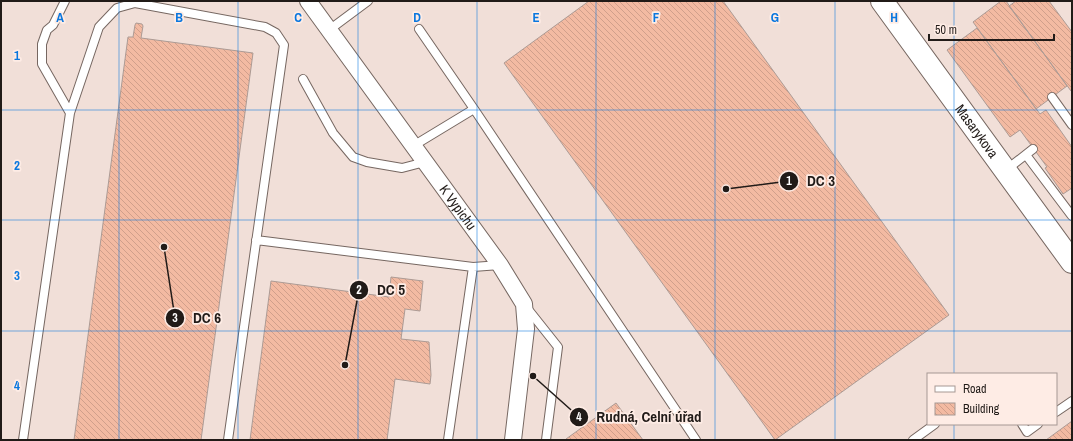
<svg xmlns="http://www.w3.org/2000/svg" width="1073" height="441" viewBox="0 0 1073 441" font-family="'Archivo Narrow',sans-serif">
	<defs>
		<pattern id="building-back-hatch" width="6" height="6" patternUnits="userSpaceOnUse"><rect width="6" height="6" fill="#f3baa2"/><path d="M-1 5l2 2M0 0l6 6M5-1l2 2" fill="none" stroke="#d09f8b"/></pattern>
	</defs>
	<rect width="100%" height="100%" fill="#f1dfd8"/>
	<path fill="url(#building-back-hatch)" stroke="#ac9b95" d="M589 1H723L949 315 775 440 504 63Z
		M1001 1H1006L1067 86 1036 109 973 22Z
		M1016 1H1049L1072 32V91H1071L1009 6Z
		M136 23 142 24 143 26 141 38 253 53 201 440H74L128 37H133L135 25Z
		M977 28 1040 114 1046 110 1072 147V188L1063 194 1045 168 1047 167 1020 130 1010 137 947 50Z
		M391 277 423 281 420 311 405 309 401 339 429 342 431 375 430 384 395 379 387 440H250L271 281 389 297Z
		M616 403 643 440H567L566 439Z
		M1072 421V440H1046Z"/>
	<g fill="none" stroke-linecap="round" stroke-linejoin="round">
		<g stroke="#766761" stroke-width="10">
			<path id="lane" d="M65 1 53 25 47 30 42 44V64L70 113
				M419 29 474 109
				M329 30 368 1
				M303 79 333 133 353 157 367 162 402 168 425 162
				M1052 97 1072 125
				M413 146 474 109 696 440
				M1026 155 1072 216
				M1006 170 1033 149
				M256 240 473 267 500 265
				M527 308 558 347 546 440
				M1056 412 1072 401
				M1022 424 1027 432 1038 424
				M23 440 70 113 99 27 117 8 135 3 265 27 276 33 284 45 228 440
				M448 440 473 267
				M913 440 935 424"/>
		</g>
		<g stroke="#766761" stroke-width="18">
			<g id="street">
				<path id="s1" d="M308 1 500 265 524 304 526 329 513 440"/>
			</g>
		</g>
		<g stroke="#766761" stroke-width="24">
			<g id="secondary">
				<path id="s2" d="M882 1 1072 262"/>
			</g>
		</g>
		<use href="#lane" stroke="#fff" stroke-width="8"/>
		<use href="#street" stroke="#fff" stroke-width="16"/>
		<use href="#secondary" stroke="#fff" stroke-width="22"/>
	</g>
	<path fill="none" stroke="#0a77df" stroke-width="1" stroke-opacity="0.55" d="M119 1V440M238 1V440M358 1V440M477 1V440M596 1V440M715 1V440M835 1V440M954 1V374M1 110H1072M1 220H1072M1 331H1072M954 424V440"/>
	<g text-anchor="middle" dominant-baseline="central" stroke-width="3.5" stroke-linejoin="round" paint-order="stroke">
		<g font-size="14" fill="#211b18" stroke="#feece5">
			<text stroke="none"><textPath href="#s2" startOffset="161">Masarykova</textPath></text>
			<text stroke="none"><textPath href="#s1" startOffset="255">K Vypichu</textPath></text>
		</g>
	</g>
	<g font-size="13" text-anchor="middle" font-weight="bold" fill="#0a77df" stroke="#feece5" stroke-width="3.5" stroke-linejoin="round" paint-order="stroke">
		<text x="60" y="22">A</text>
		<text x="179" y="22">B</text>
		<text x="298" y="22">C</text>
		<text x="417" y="22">D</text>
		<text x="536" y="22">E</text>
		<text x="656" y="22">F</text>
		<text x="775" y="22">G</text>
		<text x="894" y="22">H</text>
		<text x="17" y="60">1</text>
		<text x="17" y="170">2</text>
		<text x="17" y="280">3</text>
		<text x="17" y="390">4</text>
	</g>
	<path fill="none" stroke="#211b18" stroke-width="1.5" d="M726 189L789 181M345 365L359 290M164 247L175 318M533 376L579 417"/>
	<g fill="#211b18" stroke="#feece5" stroke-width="1.5">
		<circle cx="726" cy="189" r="4"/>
		<circle cx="345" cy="365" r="4"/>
		<circle cx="164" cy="247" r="4"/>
		<circle cx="533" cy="376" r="4"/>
		<circle cx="789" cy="181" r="10"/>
		<circle cx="359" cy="290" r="10"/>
		<circle cx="175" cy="318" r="10"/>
		<circle cx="579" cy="417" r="10"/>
	</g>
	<g font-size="12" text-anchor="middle" font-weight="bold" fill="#fff">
		<text x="789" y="185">1</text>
		<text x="359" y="294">2</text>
		<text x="175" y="322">3</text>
		<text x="579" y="421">4</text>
	</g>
	<g font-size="15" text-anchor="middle" font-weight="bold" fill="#211b18" stroke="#feece5" stroke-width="3.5" stroke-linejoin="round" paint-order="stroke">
		<text x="821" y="186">DC 3</text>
		<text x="391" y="295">DC 5</text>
		<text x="207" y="323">DC 6</text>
		<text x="649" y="422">Rudná, Celní úřad</text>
	</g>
	<rect width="1073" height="441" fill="none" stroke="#211b18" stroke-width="4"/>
	<rect x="927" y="373" width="130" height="52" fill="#feece5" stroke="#a69893"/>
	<rect x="935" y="386" width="20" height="6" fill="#ffffff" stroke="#a69893"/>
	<text x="963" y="393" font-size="12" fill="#211b18">Road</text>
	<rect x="935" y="403" width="20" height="12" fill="url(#building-back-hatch)" stroke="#a69893"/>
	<text x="963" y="413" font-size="12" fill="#211b18">Building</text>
	<path d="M929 34v6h125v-6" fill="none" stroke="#211b18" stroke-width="2"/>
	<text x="935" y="34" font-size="12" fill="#211b18" stroke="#feece5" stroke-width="3" paint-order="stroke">50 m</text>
</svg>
